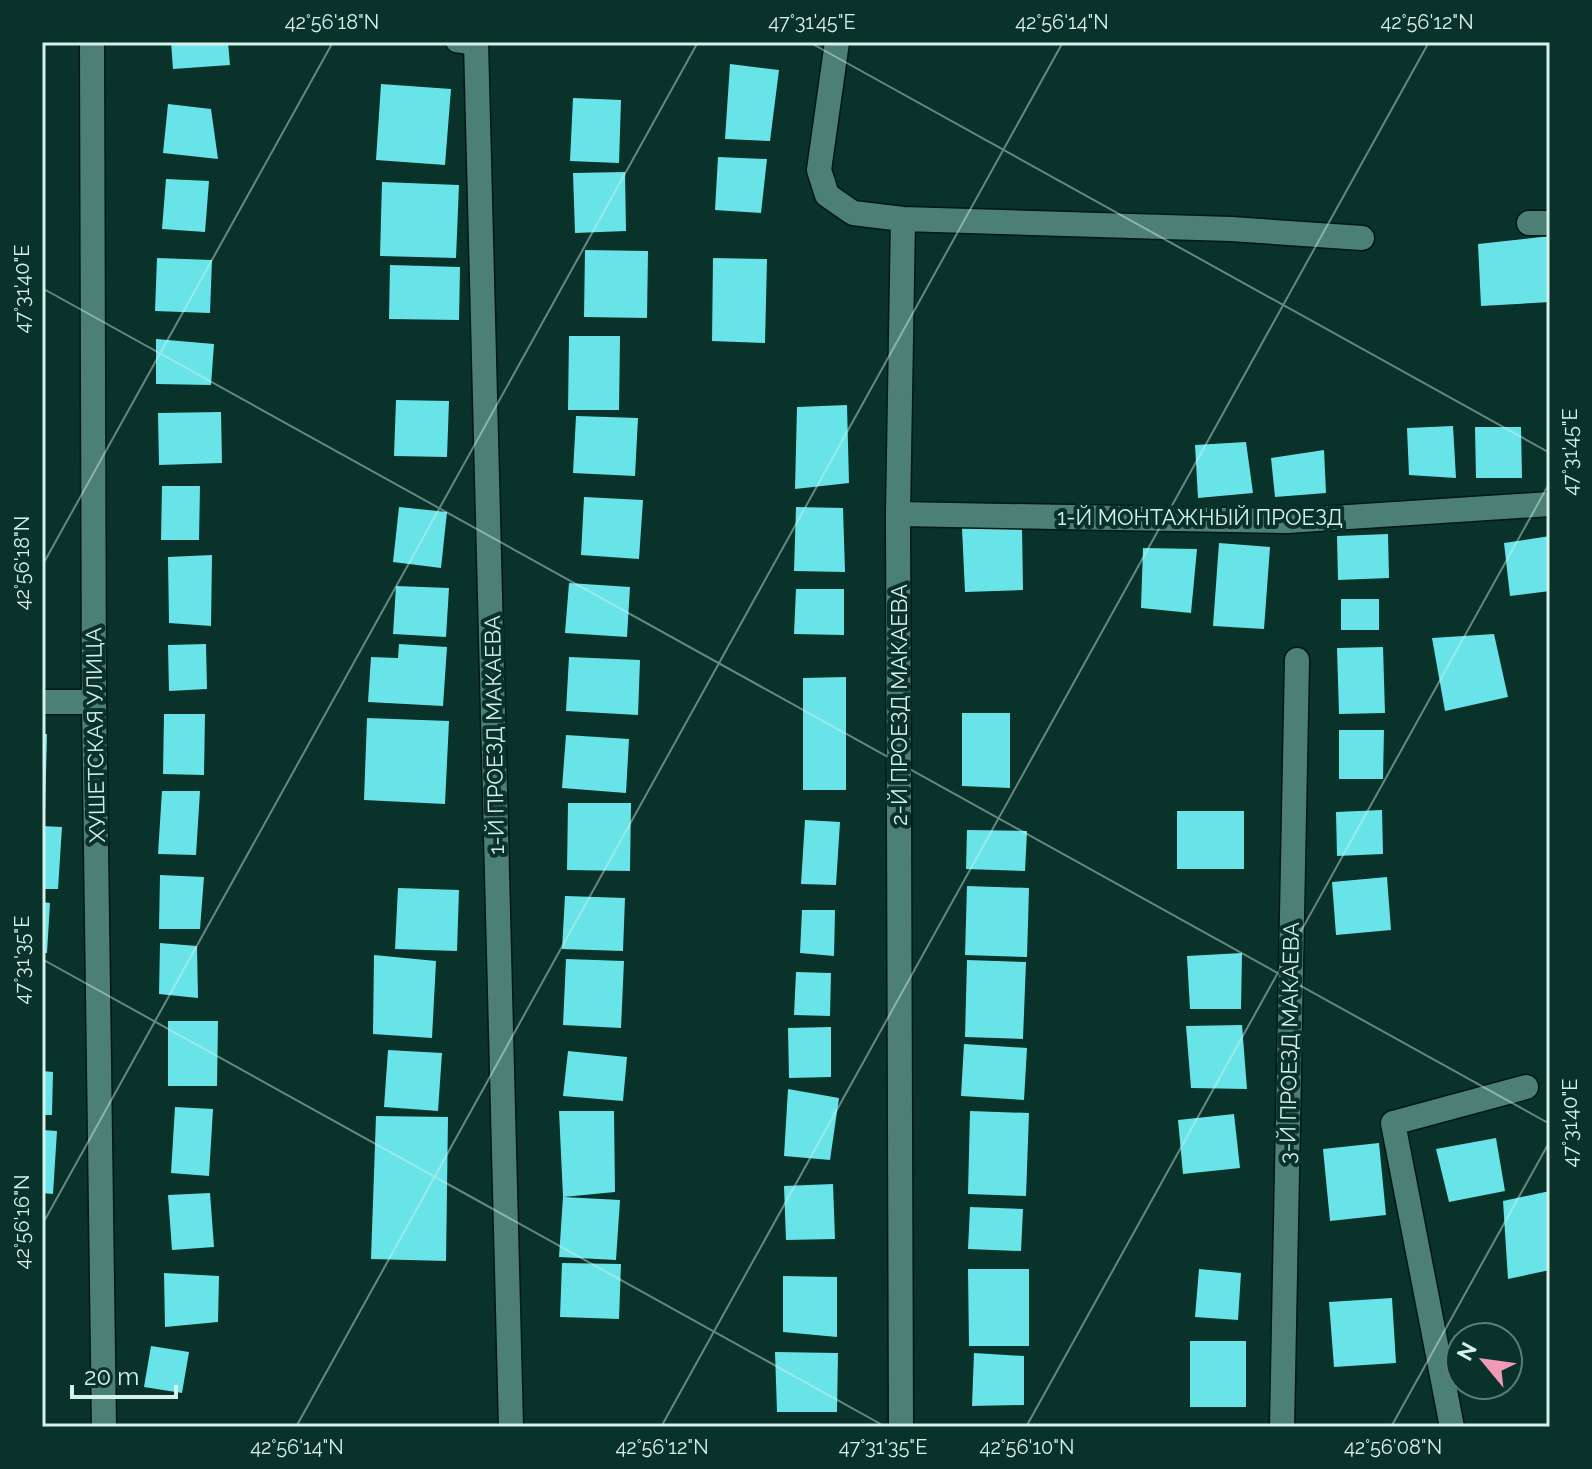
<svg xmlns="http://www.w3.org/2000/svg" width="1592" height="1469" viewBox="0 0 1592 1469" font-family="Raleway,sans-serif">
	<rect width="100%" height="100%" fill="#09322b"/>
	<path fill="#68e4e8" d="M171 42H228L230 65 173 69Z
		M730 64 779 70 770 141 725 139Z
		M381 84 451 89 445 165 376 160Z
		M573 98 621 100 619 163 570 161Z
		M168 104 211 109 218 159 163 153Z
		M718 157 767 159 761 213 715 210Z
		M625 172 626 231 575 233 573 173Z
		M166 179 209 181 205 232 162 229Z
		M382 182 459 185 456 258 380 256Z
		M1550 236V302L1481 306 1478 244Z
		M585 250 648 251 647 318 584 317Z
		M157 258 212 260 210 313 155 311Z
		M713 258 767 259 765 343 712 341Z
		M390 265 460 267 459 320 389 319Z
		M569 336H620L619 410H568Z
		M156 339 214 344 211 385 156 384Z
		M396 400 449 401 447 457 394 456Z
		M847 405 849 483 795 489 797 407Z
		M221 412 222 463 159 465 158 413Z
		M576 416 638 418 635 476 573 473Z
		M1453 426 1456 478 1409 475 1407 428Z
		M1475 427H1521L1522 478H1476Z
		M1246 442 1253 493 1198 498 1195 445Z
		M1324 450 1326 493 1275 497 1271 458Z
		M162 486H200L199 540H161Z
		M584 497 643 500 639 559 581 555Z
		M399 507 447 512 441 568 393 562Z
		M796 507 843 508 845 572 794 571Z
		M962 528H1022L1023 590 965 592Z
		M1388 534 1389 578 1338 580 1337 536Z
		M1550 536V591L1510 596 1504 543Z
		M1219 543 1270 547 1264 629 1213 626Z
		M1143 548 1197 549 1191 613 1141 608Z
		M212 555 211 626 169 623 168 557Z
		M569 583 630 587 627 637 565 633Z
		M396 586 449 588 446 637 393 634Z
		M796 589H844V635L794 634Z
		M1341 599H1379V630H1341Z
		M1494 634 1508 697 1445 711 1432 638Z
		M206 644 207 689 169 691 168 645Z
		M399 644 447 647 443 706 368 702 371 657 398 658Z
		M1383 647 1385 713 1339 714 1337 648Z
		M569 657 640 660 638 715 566 711Z
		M846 677V790H803V678Z
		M962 713H1010V788L962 786Z
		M164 714H205L204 775 163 774Z
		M367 718 449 721 445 804 364 800Z
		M1339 730H1384L1383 779H1339Z
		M42 734H47L45 813H42Z
		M566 735 629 739 626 793 562 788Z
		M162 791H200L196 855 158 854Z
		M568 803H631L630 871 567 870Z
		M1382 810 1383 854 1337 856 1336 812Z
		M1177 811H1244V869H1177Z
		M805 820 840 822 836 885 801 884Z
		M42 826 62 827 58 889H42Z
		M967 830 1027 831 1025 871 966 869Z
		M160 875 204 877 200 929H159Z
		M1387 877 1391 930 1336 935 1332 882Z
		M967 886 1029 888 1027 957 965 955Z
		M398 888 459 890 457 951 395 949Z
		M565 896 625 898 623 951 562 949Z
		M42 902 50 903 47 953H42Z
		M802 910H835L834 956 800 953Z
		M160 943 197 946 198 998 159 994Z
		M1242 953 1241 1009H1190L1187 956Z
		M374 955 436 961 432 1038 373 1034Z
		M566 959 624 961 621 1028 563 1025Z
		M967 960 1026 962 1023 1039 965 1037Z
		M796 972 831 973 830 1016 794 1015Z
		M168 1021H218L217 1086H168Z
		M1242 1025 1247 1089 1191 1088 1186 1026Z
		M831 1027V1077L789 1078 788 1028Z
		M964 1044 1027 1048 1024 1100 961 1096Z
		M388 1050 442 1053 438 1111 384 1107Z
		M568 1051 627 1057 623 1101 563 1096Z
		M42 1071 53 1072 52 1115H42Z
		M788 1089 839 1098 830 1160 784 1156Z
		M175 1107 213 1109 209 1176 171 1173Z
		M559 1111H614L615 1192 563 1197 620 1200 616 1260 559 1257 563 1197Z
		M970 1111 1029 1113 1026 1196 968 1194Z
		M1234 1114 1240 1168 1183 1174 1178 1120Z
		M376 1116 448 1117 446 1261 371 1259Z
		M42 1130 57 1131 53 1194 42 1193Z
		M1496 1138 1505 1191 1449 1202 1436 1149Z
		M1379 1143 1386 1215 1330 1221 1323 1149Z
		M833 1184 835 1239 786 1240 784 1186Z
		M1550 1191V1270L1508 1279 1503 1201Z
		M210 1193 214 1247 172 1250 168 1195Z
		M970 1207 1023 1209 1021 1251 968 1249Z
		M562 1263 621 1264 619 1319 560 1317Z
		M968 1269H1029V1346H969Z
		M1199 1269 1241 1273 1238 1320 1195 1317Z
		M164 1273 219 1276 218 1322 165 1327Z
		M783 1276 837 1277V1337L783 1332Z
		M1392 1298 1396 1363 1334 1367 1329 1302Z
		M1190 1341H1246V1407H1190Z
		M151 1346 189 1352 182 1393 144 1387Z
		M775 1352 838 1353 837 1412H777Z
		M974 1353 1024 1356V1405L972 1406Z"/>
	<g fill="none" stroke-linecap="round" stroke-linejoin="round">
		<g stroke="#001813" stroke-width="23">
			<path id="service" d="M456 42 476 45"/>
		</g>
		<g stroke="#001813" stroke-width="27">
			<path id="minor" d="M92 42 94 702 104 1427
				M476 42 511 1427
				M837 42 819 170 827 195 853 213 903 219 898 514 901 1427
				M903 219 1231 229 1362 238
				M1529 223H1550
				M898 514 1287 521 1550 504
				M42 702H94
				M1282 1427 1297 660
				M1452 1427 1393 1123 1526 1087"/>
		</g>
		<use href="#service" stroke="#4d8075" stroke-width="20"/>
		<use href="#minor" stroke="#4d8075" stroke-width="24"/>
	</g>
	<path fill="none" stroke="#d6f1ea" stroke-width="2" stroke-opacity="0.45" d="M809 42 1550 453M42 288 1550 1124M42 566 333 42M42 959 886 1427M42 1225 698 42M296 1427 1063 42M661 1427 1429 42M1026 1427 1550 482M1391 1427 1550 1141"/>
	<g text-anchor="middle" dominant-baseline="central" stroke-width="8" stroke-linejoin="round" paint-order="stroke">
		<g font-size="22" fill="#d6f1ea" stroke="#09322b">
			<text x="1200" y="517">1-Й МОНТАЖНЫЙ ПРОЕЗД</text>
			<text transform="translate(899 705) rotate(-90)">2-Й ПРОЕЗД МАКАЕВА</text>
			<text transform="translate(95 735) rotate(-91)">ХУШЕТСКАЯ УЛИЦА</text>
			<text transform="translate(494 735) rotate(-91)">1-Й ПРОЕЗД МАКАЕВА</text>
			<text transform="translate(1289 1043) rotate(-89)">3-Й ПРОЕЗД МАКАЕВА</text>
		</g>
	</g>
	<rect width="1592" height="1469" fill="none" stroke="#09322b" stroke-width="88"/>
	<g transform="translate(1484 1361) rotate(299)"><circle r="38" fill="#09322b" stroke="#5b7e77" stroke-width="2"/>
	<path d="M0-6L14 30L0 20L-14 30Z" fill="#f09ab6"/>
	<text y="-12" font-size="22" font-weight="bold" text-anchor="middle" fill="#d6f1ea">N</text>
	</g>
	<path d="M72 1385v12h104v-12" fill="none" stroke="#d6f1ea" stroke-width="4"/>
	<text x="84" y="1385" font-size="24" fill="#d6f1ea" stroke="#09322b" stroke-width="6" paint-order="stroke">20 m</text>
	<rect x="44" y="44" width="1504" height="1381" fill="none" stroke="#d6f1ea" stroke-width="3"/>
	<g font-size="20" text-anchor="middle" fill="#d6f1ea">
		<text x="332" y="29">42°56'18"N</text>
		<text x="812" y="29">47°31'45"E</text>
		<text x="1062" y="29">42°56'14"N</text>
		<text x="1427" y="29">42°56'12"N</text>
		<text transform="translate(22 289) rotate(-90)" y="7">47°31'40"E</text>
		<text transform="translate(1570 452) rotate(-90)" y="7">47°31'45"E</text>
		<text transform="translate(22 563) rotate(-90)" y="7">42°56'18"N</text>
		<text transform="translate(22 960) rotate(-90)" y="7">47°31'35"E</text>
		<text transform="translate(1570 1123) rotate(-90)" y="7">47°31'40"E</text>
		<text transform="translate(22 1222) rotate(-90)" y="7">42°56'16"N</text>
		<text x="297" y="1454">42°56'14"N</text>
		<text x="662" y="1454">42°56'12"N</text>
		<text x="883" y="1454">47°31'35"E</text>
		<text x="1027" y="1454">42°56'10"N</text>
		<text x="1393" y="1454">42°56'08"N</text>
	</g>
</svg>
